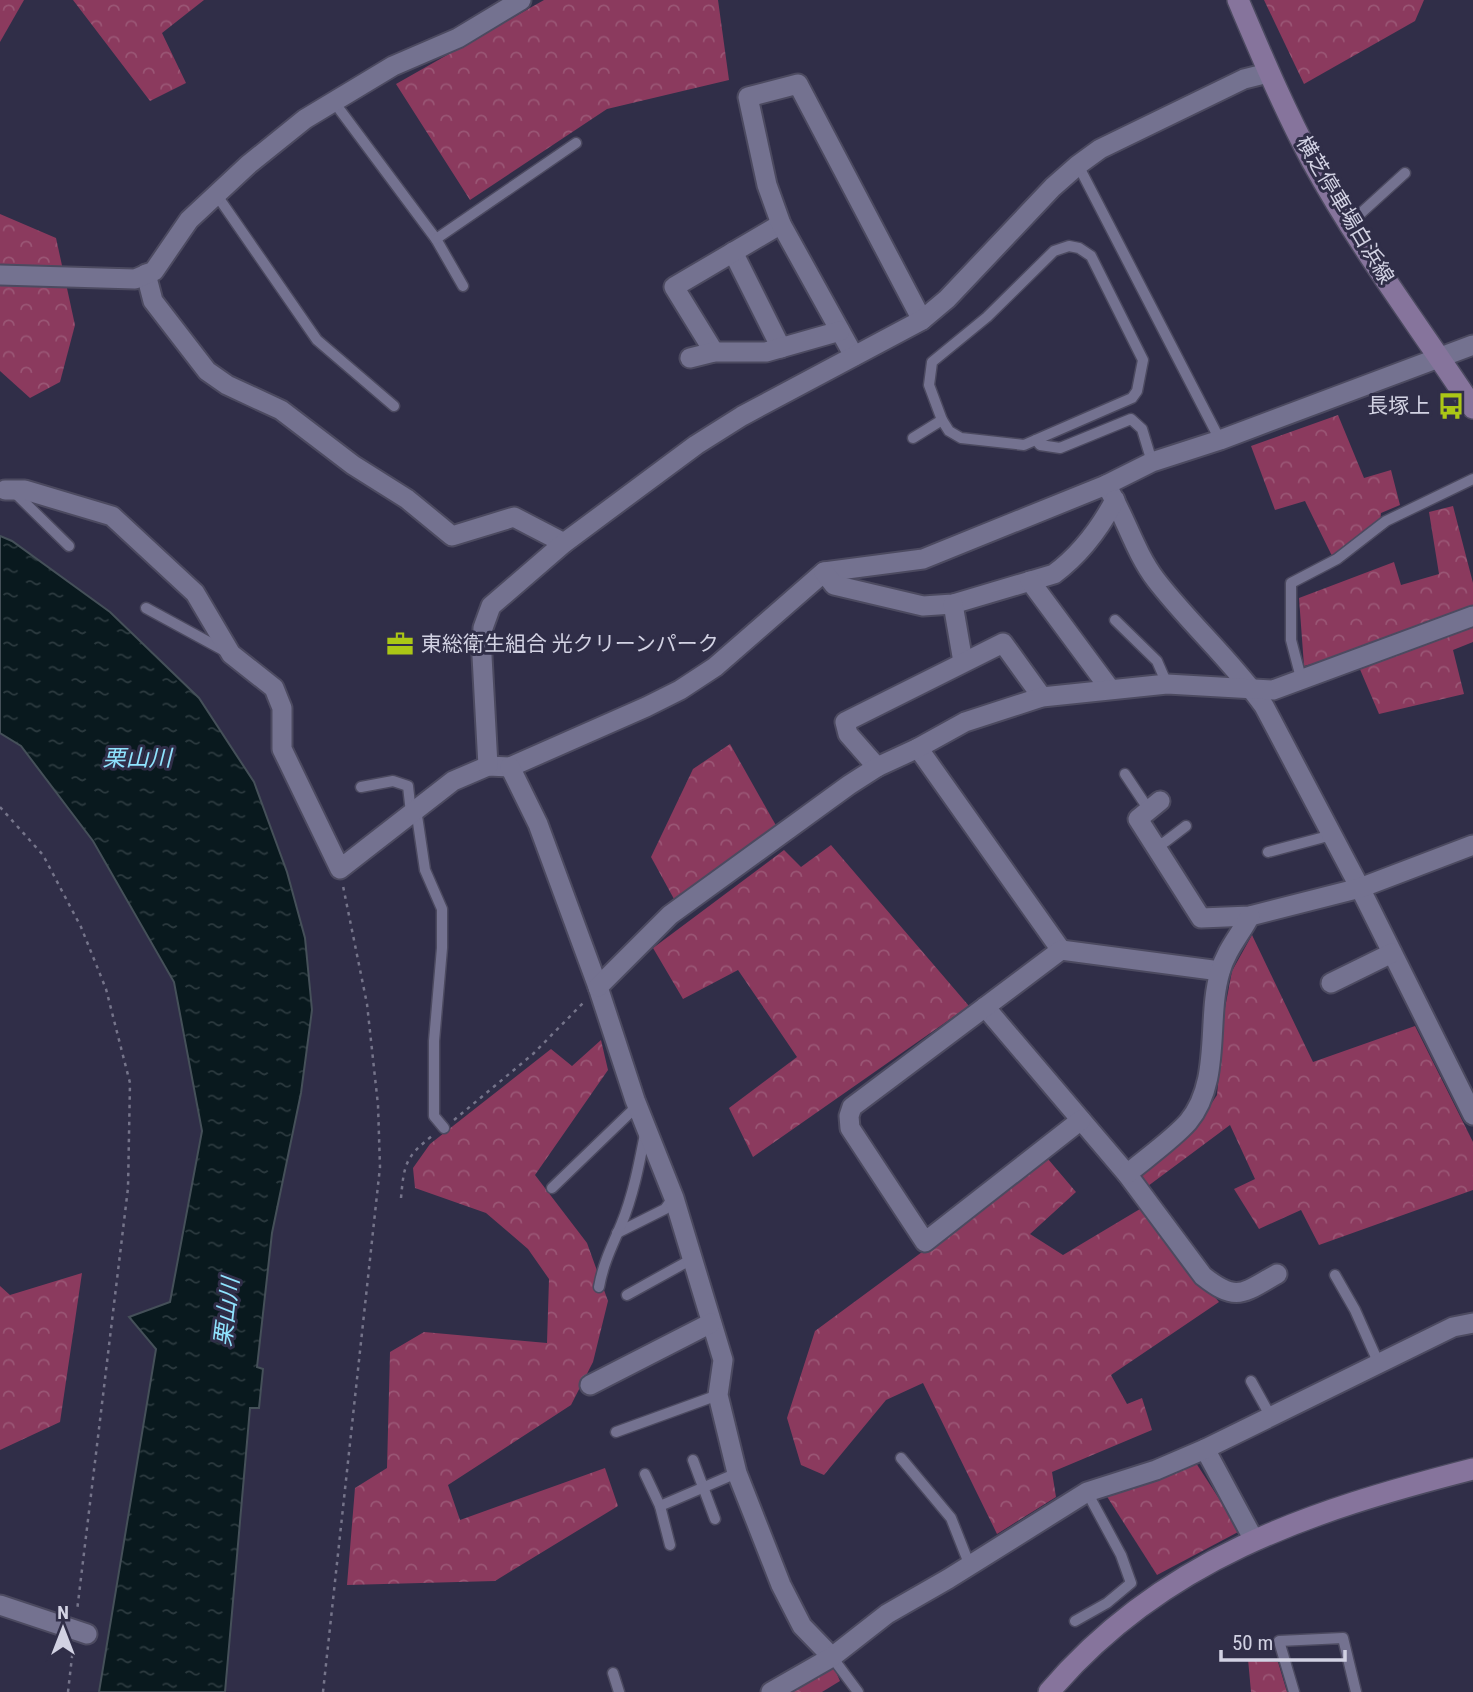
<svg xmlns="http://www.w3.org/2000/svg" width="1473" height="1692" viewBox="0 0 1473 1692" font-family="'Roboto Condensed','Noto Sans JP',sans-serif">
<defs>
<pattern id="forest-crowns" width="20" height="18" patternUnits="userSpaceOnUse" patternTransform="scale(1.75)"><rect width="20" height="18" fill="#8b3a5e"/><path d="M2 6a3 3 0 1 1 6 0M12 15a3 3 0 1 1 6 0" fill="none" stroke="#9a5675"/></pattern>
<pattern id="water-ripples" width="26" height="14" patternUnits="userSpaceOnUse" patternTransform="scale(1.75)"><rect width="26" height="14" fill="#09191e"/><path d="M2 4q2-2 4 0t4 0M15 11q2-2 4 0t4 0" fill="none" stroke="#2c3a3f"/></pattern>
</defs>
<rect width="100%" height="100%" fill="#302e48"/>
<g fill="url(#forest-crowns)">
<polygon points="0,0 24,0 0,42"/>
<polygon points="73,0 204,0 162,33 186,83 150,101"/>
<polygon points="544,0 718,0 729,80 607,109 470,200 396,84"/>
<polygon points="1264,0 1424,0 1415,21 1304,84"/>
<polygon points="0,214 56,238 75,325 60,382 30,398 0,371"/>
<polygon points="1338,415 1364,478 1391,470 1400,505 1381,513 1379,534 1332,556 1305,501 1275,510 1251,446"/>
<polygon points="1453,506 1473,583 1473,642 1453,650 1464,694 1379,714 1353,653 1304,666 1299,598 1394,562 1401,585 1439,574 1429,512"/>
<polygon points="730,744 778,829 674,899 651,857 693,769"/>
<polygon points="831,845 969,1006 753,1157 729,1108 797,1057 738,970 683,999 653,948 784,850 801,867"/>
<polygon points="1252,935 1313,1062 1415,1026 1473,1142 1473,1190 1319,1245 1301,1210 1259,1229 1234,1189 1255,1179 1230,1125 1148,1186 1138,1172 1196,1127 1217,1095 1225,1008 1232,971"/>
<polygon points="601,1040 608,1070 535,1175 587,1243 608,1301 593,1362 571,1405 448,1485 460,1520 605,1468 618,1506 495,1581 347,1585 355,1488 387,1468 390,1352 424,1332 547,1343 549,1279 528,1249 486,1213 415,1188 413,1168 430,1144 551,1049 572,1066"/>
<polygon points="1048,1159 1076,1192 1030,1234 1063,1255 1140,1209 1219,1302 1111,1375 1127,1404 1142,1398 1152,1430 1052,1472 1056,1497 997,1534 923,1383 886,1400 824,1475 801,1465 787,1418 815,1331"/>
<polygon points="82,1273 60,1422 0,1450 0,1286 10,1295"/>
<polygon points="1196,1463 1240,1531 1157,1575 1106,1495"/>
<polygon points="1248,1659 1278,1662 1287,1692 1251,1692"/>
<polygon points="833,1665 840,1681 822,1692 785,1692"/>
</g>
<polygon fill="url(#water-ripples)" stroke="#455059" stroke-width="2" points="0,536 12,541 110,612 199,698 254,782 287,872 305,938 312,1010 301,1093 272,1233 257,1367 263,1369 259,1408 250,1408 225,1692 99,1692 156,1349 129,1317 170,1302 202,1131 174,982 93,841 21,746 0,733"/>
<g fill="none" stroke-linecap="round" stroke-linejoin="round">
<defs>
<g id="lane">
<polyline points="334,102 436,239 463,286"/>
<polyline points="1078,165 1220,440"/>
<polyline points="216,194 317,340 394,406"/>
<polyline points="1350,223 1405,173"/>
<polyline points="436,239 576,143"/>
<polygon points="1069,246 1079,248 1091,256 1143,360 1137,391 1132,398 1024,445 961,438 949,431 942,420 929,385 932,362 987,317 1054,251"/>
<polyline points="913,438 942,420"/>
<polyline points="1036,440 1040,445 1060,448 1131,419 1142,429 1152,462"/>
<polyline points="15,493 69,546"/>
<polyline points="146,608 225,651"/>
<polyline points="1115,620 1157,661 1167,684"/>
<polyline points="1301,678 1291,640 1291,583 1337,559 1386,521 1473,479"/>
<polyline points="1125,774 1149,810"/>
<polyline points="361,787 393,781 408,786 411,813"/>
<polyline points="416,809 425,870 442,909 442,948 434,1041 434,1116 444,1128"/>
<polyline points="1155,846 1165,842 1186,826"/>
<polyline points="1268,852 1332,835"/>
<polyline points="552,1188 637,1106"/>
<polyline points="617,1233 665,1209 673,1198"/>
<polyline points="1335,1275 1355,1310 1379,1364"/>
<path d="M 599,1287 C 603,1264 612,1246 621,1225 C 633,1196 639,1165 645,1134"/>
<polyline points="627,1295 692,1259"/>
<polyline points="1251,1381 1271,1417"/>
<polyline points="616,1432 718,1395"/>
<polyline points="901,1458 951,1518 970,1566"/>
<polyline points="693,1460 715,1519"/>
<polyline points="645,1474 660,1506 670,1545"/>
<polyline points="660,1506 737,1473"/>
<polyline points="1075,1621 1107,1603 1131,1583 1121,1555 1087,1492"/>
<polyline points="832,1657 858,1692"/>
<polyline points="613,1673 619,1692"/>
<polyline points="1294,1692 1279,1641 1343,1638 1356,1692"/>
</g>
<g id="street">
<polyline points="733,252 781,348"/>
<polyline points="146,274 153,301 207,371 227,385 281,410 353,465 407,499 452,536 514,517 564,543"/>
<polyline points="0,275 135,279 154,271 189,220 248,165 305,119 393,66 458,38 521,0"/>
<polyline points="714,352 674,287 781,224"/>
<polyline points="854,356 781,224 767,185 748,97 798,84 922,320"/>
<polyline points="690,358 714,352 766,352 840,331"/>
<path d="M 1106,485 C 1125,515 1134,551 1156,580 C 1190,624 1232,661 1264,706 L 1360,888 L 1473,1115"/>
<polyline points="5,490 25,490 112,516 195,593 231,654 274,688 282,708 282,749 340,869 453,781 488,766 510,767 646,707 680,690 715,667 824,572 923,559 1106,485 1152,462 1220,440 1473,345"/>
<path d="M 824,572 L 834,585 L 923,606 L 953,604 L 1054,574 C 1081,554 1099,530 1115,500"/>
<polyline points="1030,581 1110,689"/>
<polyline points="953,604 963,662"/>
<polyline points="918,748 1061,950"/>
<polyline points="488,766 482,656 483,628 491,606 564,543 696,445 742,416 922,320 947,299 1053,187 1078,165 1100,149 1244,79 1268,73"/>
<polyline points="510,767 538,824 598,987 635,1100 674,1198 723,1360 718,1395 737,1473 781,1585 802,1626 832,1657"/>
<polyline points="877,767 848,734 845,722 1003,643 1042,697"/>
<polyline points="1160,801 1138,819 1201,918 1250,916 1360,888 1473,845"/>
<polyline points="1331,983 1392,953"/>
<polyline points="598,987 670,915 849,785 877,767 918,748 965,722 1042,697 1167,684 1273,690 1473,616"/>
<path d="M 985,1007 L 1127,1174 L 1203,1276 C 1237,1303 1243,1293 1277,1274"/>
<polyline points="1081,1120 925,1242 850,1128 849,1116 852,1107 1061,950 1220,971"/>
<path d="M 1127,1174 C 1145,1159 1173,1139 1188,1122 C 1222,1081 1206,1019 1220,972 C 1226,950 1240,935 1250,916"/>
<polyline points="590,1385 711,1323"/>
<polyline points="1205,1449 1254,1540"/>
<polyline points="0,1605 87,1634"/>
<polyline points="771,1692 832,1657 887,1614 948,1579 1087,1492 1156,1470 1205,1449 1453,1327 1473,1323"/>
</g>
<g id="secondary">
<path d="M 1238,0 C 1261,54 1284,109 1312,161 C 1359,247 1419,326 1473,408"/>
<path d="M 1049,1692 C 1162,1559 1309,1511 1473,1469"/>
</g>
</defs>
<use href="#lane" stroke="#4c4a60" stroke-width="13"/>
<use href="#street" stroke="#4c4a60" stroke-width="23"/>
<use href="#secondary" stroke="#4c4a60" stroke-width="24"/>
<g stroke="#75748a" stroke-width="2.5" stroke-dasharray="3.5 5" stroke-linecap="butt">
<polyline points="0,807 43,855 81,927 106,989 130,1083 128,1188 77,1611"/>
<polyline points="454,1120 533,1054 584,1002"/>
<path d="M 401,1198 C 404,1165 405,1157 432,1136"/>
<polyline points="68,1692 73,1648"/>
<polyline points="323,1692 380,1167 378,1105 367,1004 343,886"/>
</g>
<use href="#lane" stroke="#747290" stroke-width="10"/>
<use href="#street" stroke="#747290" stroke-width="19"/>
<use href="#secondary" stroke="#86749c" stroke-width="21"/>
</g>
<defs>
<symbol id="bus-bare" viewBox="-9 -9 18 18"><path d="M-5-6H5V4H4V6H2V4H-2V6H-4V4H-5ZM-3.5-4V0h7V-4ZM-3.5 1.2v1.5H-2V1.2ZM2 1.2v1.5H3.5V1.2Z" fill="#abc616" stroke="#302e48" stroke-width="2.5" paint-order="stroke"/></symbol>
<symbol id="office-bare" viewBox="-9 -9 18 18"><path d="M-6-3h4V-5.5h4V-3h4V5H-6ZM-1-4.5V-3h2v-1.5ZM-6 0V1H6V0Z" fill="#abc616" stroke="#302e48" stroke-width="2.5" paint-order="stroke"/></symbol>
</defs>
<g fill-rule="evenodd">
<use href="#bus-bare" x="1432" y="387" width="38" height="38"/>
<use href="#office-bare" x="381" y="625" width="38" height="38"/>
</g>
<g text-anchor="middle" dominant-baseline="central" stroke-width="6" stroke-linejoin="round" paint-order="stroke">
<g font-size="21" fill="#d2d2e3" stroke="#302e48">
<text transform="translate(1345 210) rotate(59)">横芝停車場白浜線</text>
</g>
<g font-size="21" fill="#d2d2e3" stroke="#302e48" text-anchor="end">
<text x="1430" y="406">長塚上</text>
<text x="421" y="644" text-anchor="start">東総衛生組合 光クリーンパーク</text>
</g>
<g font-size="23" font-style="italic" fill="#8fe3fe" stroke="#302e48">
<text x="137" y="758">栗山川</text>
<text transform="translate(227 1312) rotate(-83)">栗山川</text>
</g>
</g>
<g transform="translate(63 1629)" stroke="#302e48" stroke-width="5" paint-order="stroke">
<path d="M0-5L12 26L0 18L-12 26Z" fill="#d2d2e3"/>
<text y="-10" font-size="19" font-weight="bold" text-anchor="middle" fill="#d2d2e3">N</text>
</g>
<path d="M1221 1650v10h124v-10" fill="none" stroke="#d2d2e3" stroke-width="3.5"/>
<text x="1232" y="1650" font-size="21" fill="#d2d2e3" stroke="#302e48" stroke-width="5" paint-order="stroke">50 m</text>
</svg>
